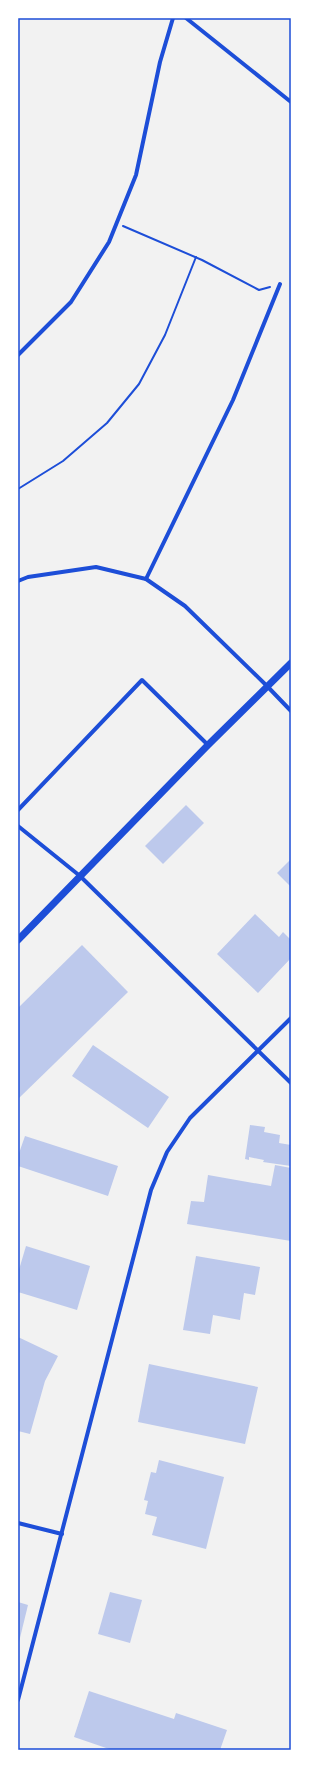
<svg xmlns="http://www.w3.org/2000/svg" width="309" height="1768" viewBox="0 0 309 1768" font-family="'Space Grotesk',sans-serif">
<rect width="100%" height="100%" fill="#f2f2f2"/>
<g fill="#bdc9ec">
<polygon points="186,805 204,823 163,864 145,846"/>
<polygon points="291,859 291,887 277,873"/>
<polygon points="255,914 279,937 283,932 291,940 291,958 258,993 217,954"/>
<polygon points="82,945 128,992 18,1099 18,1008"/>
<polygon points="93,1045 169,1097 148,1128 72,1076"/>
<polygon points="250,1125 265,1127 264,1132 280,1135 279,1143 291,1145 291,1166 263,1162 264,1160 249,1157 249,1160 245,1159"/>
<polygon points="25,1136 118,1166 108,1196 18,1166 18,1156"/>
<polygon points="275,1165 291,1168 291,1241 187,1224 191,1201 204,1202 208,1175 271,1186"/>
<polygon points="26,1246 90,1266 77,1310 18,1292 18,1273"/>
<polygon points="196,1256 260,1267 255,1295 244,1293 240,1320 213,1315 210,1334 183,1330"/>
<polygon points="18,1337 58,1356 45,1381 30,1434 18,1431"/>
<polygon points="149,1364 258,1387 245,1444 138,1422"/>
<polygon points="159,1460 224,1477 206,1549 152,1535 157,1517 145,1514 148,1501 144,1500 151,1472 156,1473"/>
<polygon points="110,1592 142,1600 130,1643 98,1634"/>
<polygon points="18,1602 28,1605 19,1642 18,1642"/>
<polygon points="89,1691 174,1719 176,1713 227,1730 220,1750 112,1750 74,1737"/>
</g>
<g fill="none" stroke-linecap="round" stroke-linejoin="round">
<g stroke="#1d4ed8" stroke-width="2">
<polyline points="123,226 202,260 259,290 270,287"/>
<polyline points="18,489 63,461 107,423 139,384 165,335 196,257"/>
</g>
<g stroke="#1d4ed8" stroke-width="4">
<polyline points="186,18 291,102"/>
<polyline points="18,355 71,302 109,242 136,175 160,62 173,18"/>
<polyline points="146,579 233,400 280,284"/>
<polyline points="18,581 28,577 96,567 146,579 185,606 267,686 291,711"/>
<polyline points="18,810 142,680 208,745"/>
<polyline points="18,826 80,876 291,1083"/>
<polyline points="18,1523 62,1534"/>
<polyline points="18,1700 151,1190 167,1152 190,1118 291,1018"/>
</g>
<polyline stroke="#1d4ed8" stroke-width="7" points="18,940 208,745 291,663"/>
</g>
<rect width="309" height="1768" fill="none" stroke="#ffffff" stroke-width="38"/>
<rect x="19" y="19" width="271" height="1730" fill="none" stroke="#1d4ed8" stroke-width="1.5"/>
</svg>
